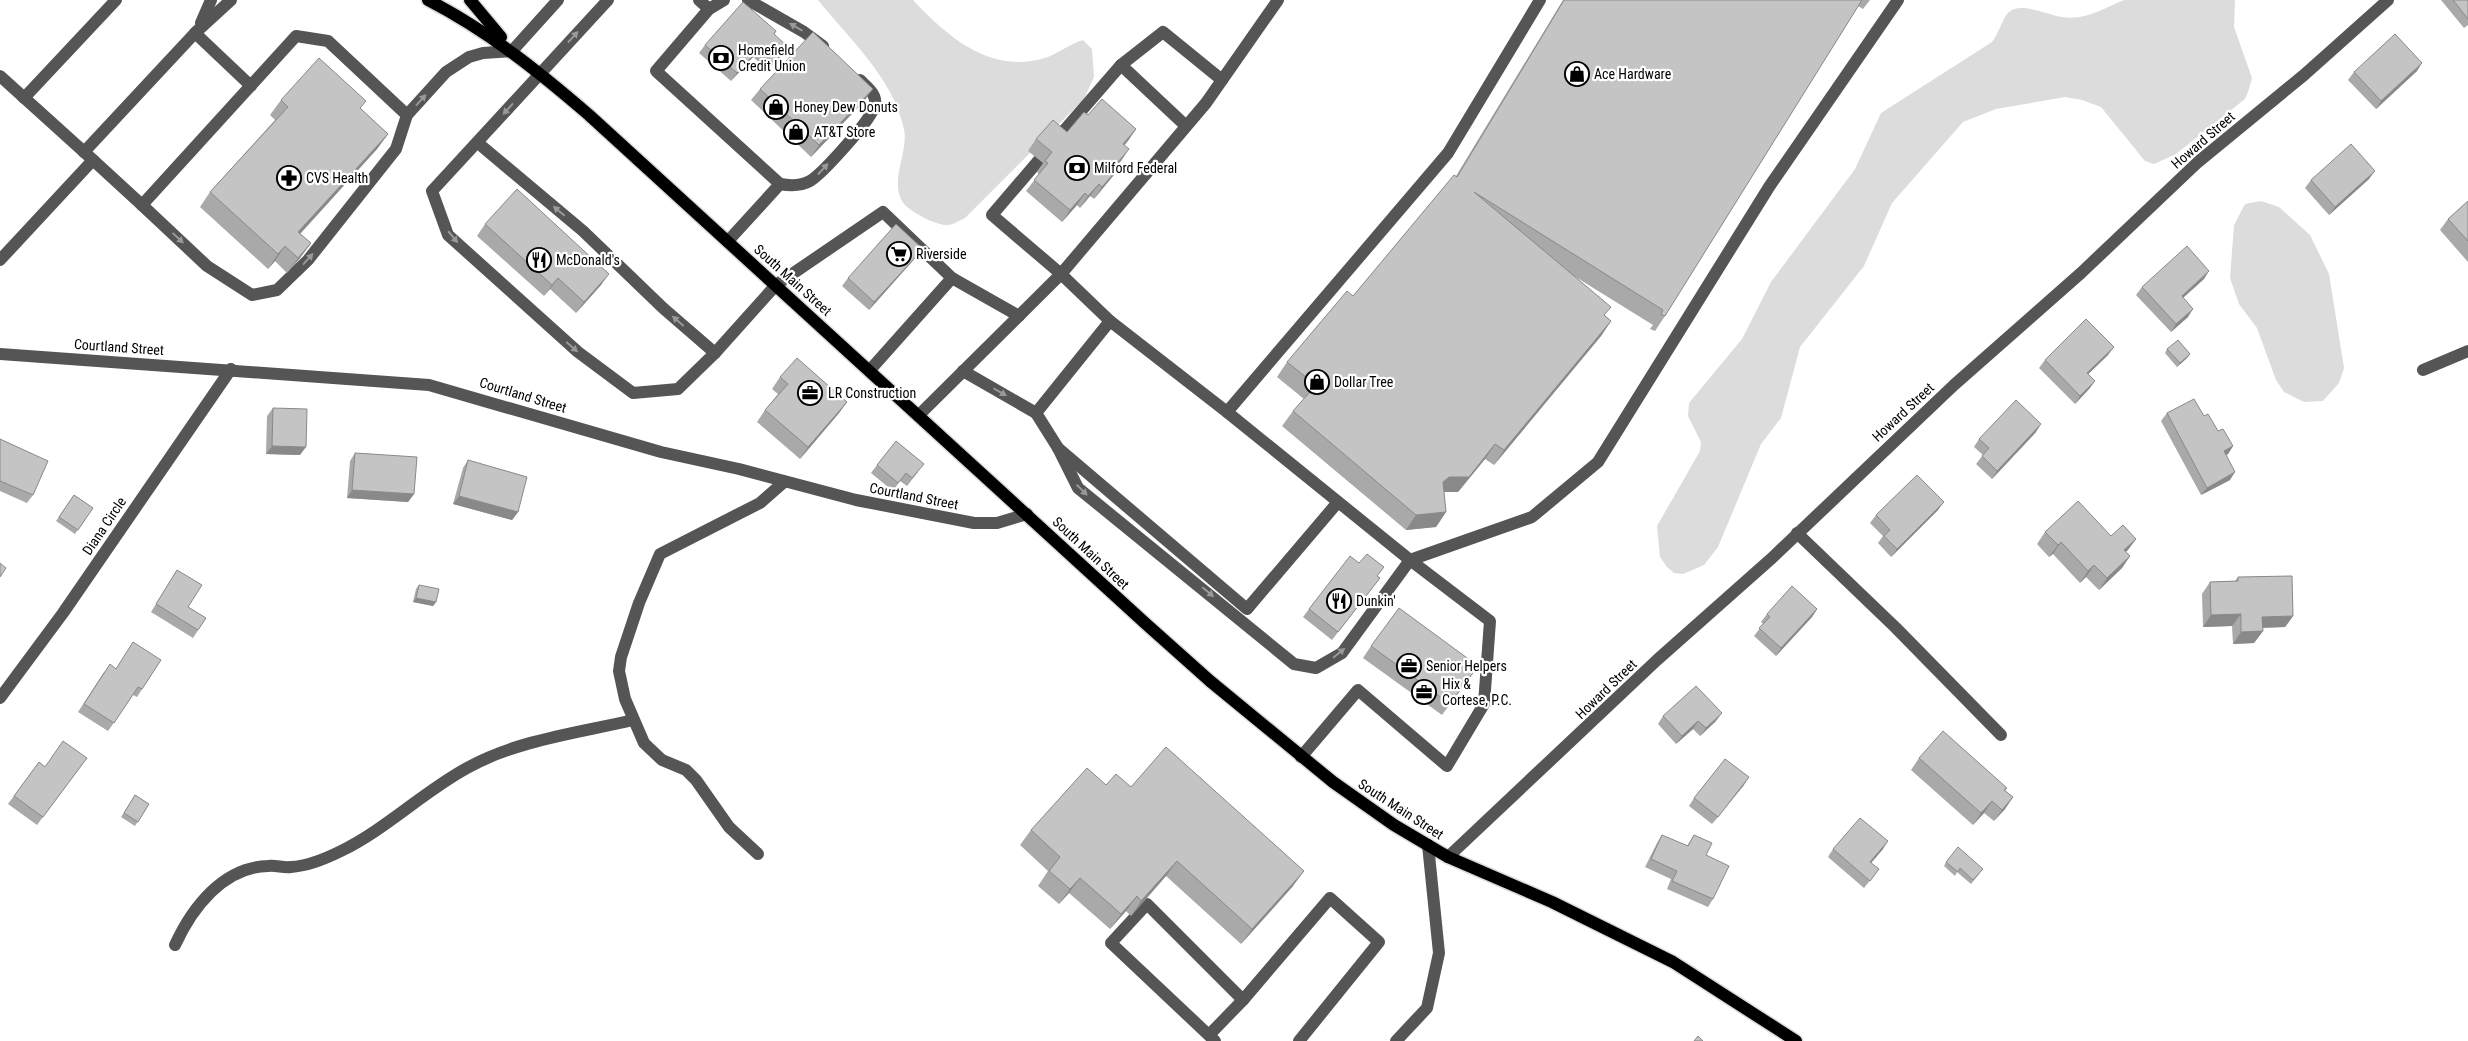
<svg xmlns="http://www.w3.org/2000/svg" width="2468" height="1041" viewBox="0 0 2468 1041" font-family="'Roboto Condensed',sans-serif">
<rect width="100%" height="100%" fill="#fff"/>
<g fill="#dcdcdc">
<path d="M 818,0 L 913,0 C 949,38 990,74 1045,58 C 1058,54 1069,44 1083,40 L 1092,49 L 1094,77 L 1084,99 L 965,218 C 960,220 953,225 948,225 C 937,226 911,212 904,204 C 888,183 909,152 904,129 C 892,76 850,40 818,0 Z"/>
<path d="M 2124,0 L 2235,0 L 2234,27 L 2252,78 L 2248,92 L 2245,99 L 2176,154 L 2154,164 L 2145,161 L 2101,107 L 2082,100 L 2065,97 L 1996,109 L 1963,122 L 1892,203 L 1864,266 L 1800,347 L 1781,418 L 1761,444 L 1718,547 L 1704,565 L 1683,574 L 1674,573 L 1667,567 L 1660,557 L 1657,526 L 1700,451 L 1701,442 L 1688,416 L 1689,403 L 1742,339 L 1771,282 L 1855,169 L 1881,113 L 1992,42 C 1999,33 2001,22 2007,14 C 2019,0 2047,15 2062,17 C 2085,21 2104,8 2124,0 Z"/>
<polygon points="2261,201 2279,207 2310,235 2329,274 2344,368 2339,383 2323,401 2304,402 2284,392 2276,380 2257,328 2239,304 2230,278 2234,225 2245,204"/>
</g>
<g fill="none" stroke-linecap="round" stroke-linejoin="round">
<defs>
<g id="major">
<path d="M 428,0 C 488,31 538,71 589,115 L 1145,623 L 1210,681 L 1333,782 L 1394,825 L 1448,857 L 1552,902 L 1673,962 L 1796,1041"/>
<polyline points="470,0 501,37"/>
</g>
</defs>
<use href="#major" stroke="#dbdbdb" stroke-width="15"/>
<g stroke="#555" stroke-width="12">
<polyline points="608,0 432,191 448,235 578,352 633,393 678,389 715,353 776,285 883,212 952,278 1019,316"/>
<polyline points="699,0 709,9"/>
<polyline points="724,0 709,9 656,71 780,184 728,241"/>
<polyline points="748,0 804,32 823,46"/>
<polyline points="201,23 211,0"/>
<polyline points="195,33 251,86"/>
<polyline points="1121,65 1163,32 1222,80"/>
<polyline points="0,76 93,160 0,260"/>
<polyline points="24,98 116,0"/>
<polyline points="1055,141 1121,65 1186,126"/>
<polyline points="478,143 583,231 663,308 715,353"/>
<polyline points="84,152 195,33 231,0"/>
<polyline points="93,160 142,205 296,36 328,41 407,115"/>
<polyline points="1039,160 992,215 1061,274 1110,321 1227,412"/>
<path d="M 780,184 C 791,186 801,186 810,181 C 822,174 874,117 875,105 C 877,94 867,87 860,80"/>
<polyline points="142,205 207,266 252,295 277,290 308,260 396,149 407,115 446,72 469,57 483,53 512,51 558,0"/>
<polyline points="1110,321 1036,413 1058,448 1247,609 1338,502"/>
<polyline points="0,354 429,385 661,452 739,469 856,500 974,523 997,523 1027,514"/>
<polyline points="870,370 952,278"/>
<polyline points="2423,370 2468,351"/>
<polyline points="963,371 1036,413"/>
<polyline points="919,415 1061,274 1206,103 1278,0"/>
<polyline points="1058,448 1078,488 1294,664 1316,668 1342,653 1410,560 1532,517 1598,462 1769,187 1898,0"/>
<polyline points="1797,533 1896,628 2001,735"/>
<polyline points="0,698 63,613 231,369"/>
<polyline points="1301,757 1358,690 1447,766 1484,704 1490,621 1410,560 1227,412 1448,153 1540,0"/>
<polyline points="758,854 729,827 696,780 686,770 662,760 644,743 625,699 619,671 621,657 639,603 660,554 760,503 784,482"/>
<polyline points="1448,857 1657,660 1772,558 1954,385 2081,273 2198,162 2304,75 2388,0"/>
<path d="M 175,945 C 192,908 223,867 268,866 C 276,865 283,868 291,867 C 308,866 325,859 341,851 C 386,829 423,792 467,768 C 517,740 578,733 633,720"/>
<polyline points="1209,1035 1243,1000"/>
<polyline points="1215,1041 1111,943 1147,904 1243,1000 1330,898 1379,942 1299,1041"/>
<polyline points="1396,1041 1427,1008 1439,953 1428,845"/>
</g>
<use href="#major" stroke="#000" stroke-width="12"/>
</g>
<g fill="#a9a9a9">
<polygon points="1563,0 1870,0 1863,9 1858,6 1665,316 1655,331 1650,329 1653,325 1574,276 1605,316 1611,321 1601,336 1494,465 1485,459 1458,492 1444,492 1446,512 1436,527 1406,530 1282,426 1293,411 1304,399 1277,377 1287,362 1353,296 1456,176"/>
<polygon points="2441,0 2468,0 2468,25 2464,28"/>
<polygon points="774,35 782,55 768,70 753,57 731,81 699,53 705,45"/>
<polygon points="2417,71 2376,109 2348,80 2354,72"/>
<polygon points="760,89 865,100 811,157 751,100"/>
<polygon points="281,100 361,109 388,134 377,149 300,234 311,243 300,258 287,273 275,261 268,269 200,207 210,192 275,120 270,115"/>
<polygon points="1088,115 1136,129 1124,145 1119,163 1113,176 1094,199 1090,196 1080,208 1077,205 1062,222 1026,191 1039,174 1037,172 1043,163 1028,151 1036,139 1067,132"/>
<polygon points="2369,179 2329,215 2305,188 2311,180"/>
<polygon points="2468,201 2468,262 2440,230 2448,219"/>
<polygon points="485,224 601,285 576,313 550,289 544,296 477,236"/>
<polygon points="923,249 917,256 869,310 842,286 848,278"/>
<polygon points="2204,279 2183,298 2188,317 2171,332 2136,295 2142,287"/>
<polygon points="2167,349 2190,354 2187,358 2177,367 2165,353"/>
<polygon points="2108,355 2088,374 2095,381 2089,389 2075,404 2039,368 2045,360"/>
<polygon points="780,377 847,402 839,413 800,459 757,422 765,410 778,394 772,389"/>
<polygon points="273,408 300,455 266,454 267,416"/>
<polygon points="2167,413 2204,416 2233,446 2228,454 2226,455 2230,480 2201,495 2161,421"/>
<polygon points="2036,432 1992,479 1976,464 1983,455 1974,447 1979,439"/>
<polygon points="0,439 33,495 27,503 0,491"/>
<polygon points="355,453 414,494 408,502 347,498 350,461"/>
<polygon points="468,460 518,512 512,520 453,504 463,468"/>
<polygon points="877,465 918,472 907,486 900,481 893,491 871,473"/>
<polygon points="74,495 93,508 75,534 56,521"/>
<polygon points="1938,510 1891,557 1878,543 1883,536 1870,523 1876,515"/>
<polygon points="2045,532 2111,536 2136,539 2126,552 2130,556 2122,568 2099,590 2086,577 2080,583 2053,554 2049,557 2037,544"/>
<polygon points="1359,563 1380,578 1332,640 1303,617 1309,609"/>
<polygon points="177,570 188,607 206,618 193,638 151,612"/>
<polygon points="2238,577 2293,616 2285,627 2262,628 2263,631 2254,643 2233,644 2232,626 2203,627 2202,594 2210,582 2235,581"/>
<polygon points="419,585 436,602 433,606 413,602 416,589"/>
<polygon points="1817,609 1812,617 1776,656 1754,636 1763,624 1761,622 1767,614"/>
<polygon points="1371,646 1478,666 1442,715 1363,658"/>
<polygon points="161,660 137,697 133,695 108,731 78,712 104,672 116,668"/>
<polygon points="1663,716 1716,721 1700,736 1693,729 1676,744 1658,724"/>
<polygon points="87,758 37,825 8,804 39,762 45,767"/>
<polygon points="1919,758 2007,788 2005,791 2013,797 2005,809 1994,821 1984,813 1973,825 1911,770"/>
<polygon points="1106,785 1131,787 1293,886 1241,944 1166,876 1131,916 1126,911 1110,929 1069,893 1059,904 1038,886 1048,871 1020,845 1031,830"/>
<polygon points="1744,785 1712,824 1689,806 1694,798"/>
<polygon points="135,795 149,804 135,826 121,817"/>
<polygon points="1662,835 1687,846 1694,835 1706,855 1713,899 1708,907 1667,889 1671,879 1645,867 1657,843"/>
<polygon points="1833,849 1883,849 1871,863 1879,869 1864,888 1828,857"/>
<polygon points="1946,862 1980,873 1971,884 1957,872 1955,876 1944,866"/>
</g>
<g fill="#898989">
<polygon points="759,49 753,57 731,81 737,73"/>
<polygon points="2422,63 2417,71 2376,109 2381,101"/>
<polygon points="873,89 865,100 811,157 819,145"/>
<polygon points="1136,129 1128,141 1115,156 1123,144"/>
<polygon points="388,134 377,149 288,247 298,232"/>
<polygon points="1129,149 1121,161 1110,173 1118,162"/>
<polygon points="1121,165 1113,176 1094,199 1102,187"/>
<polygon points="2375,171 2369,179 2329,215 2335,207"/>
<polygon points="1099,184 1090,196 1080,208 1088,196"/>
<polygon points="1085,193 1077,205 1062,222 1070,210"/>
<polygon points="311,243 300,258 287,273 298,258"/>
<polygon points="285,246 275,261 268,269 278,254"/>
<polygon points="923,249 917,256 869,310 874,302"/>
<polygon points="2209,271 2204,279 2176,304 2182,296"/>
<polygon points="609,274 601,285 576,313 584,302"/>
<polygon points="558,278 550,289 544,296 552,285"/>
<polygon points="2193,309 2188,317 2171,332 2176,324"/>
<polygon points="1611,321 1601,336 1494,465 1504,450"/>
<polygon points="2114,347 2108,355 2081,381 2087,373"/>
<polygon points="2190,354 2187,358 2177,367 2180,363"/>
<polygon points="2095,381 2089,389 2075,404 2080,396"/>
<polygon points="847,402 839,413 800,459 808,447"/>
<polygon points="2041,424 2036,432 1992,479 1997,471"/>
<polygon points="1495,444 1485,459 1458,492 1439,492 1443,482"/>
<polygon points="272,446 306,447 300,455 266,454"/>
<polygon points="2233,446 2228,454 2218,459 2224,451"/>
<polygon points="2235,472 2230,480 2201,495 2207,488"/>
<polygon points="352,490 414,494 408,502 347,498"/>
<polygon points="459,496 518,512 512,520 453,504"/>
<polygon points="1944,502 1938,510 1891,557 1897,549"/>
<polygon points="1446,512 1436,527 1406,530 1416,515"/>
<polygon points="2136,539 2128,550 2116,562 2124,550"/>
<polygon points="2061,542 2053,554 2049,557 2058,545"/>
<polygon points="2130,556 2122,568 2099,590 2107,578"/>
<polygon points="2094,565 2086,577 2080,583 2088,571"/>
<polygon points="416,598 436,602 433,606 413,602"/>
<polygon points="1817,609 1812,617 1776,656 1781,648"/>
<polygon points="2241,614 2232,626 2203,627 2211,615"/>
<polygon points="2293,616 2285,627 2254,628 2262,617"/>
<polygon points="2263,631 2254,643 2233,644 2241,632"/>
<polygon points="1722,713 1716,721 1700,736 1706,728"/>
<polygon points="1698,721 1693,729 1676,744 1682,736"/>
<polygon points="1749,777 1744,785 1712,824 1718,817"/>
<polygon points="2013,797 2005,809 1994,821 2002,810"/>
<polygon points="1992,801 1984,813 1973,825 1981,813"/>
<polygon points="1888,841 1883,849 1865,870 1870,862"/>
<polygon points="1177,861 1166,876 1131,916 1141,901"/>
<polygon points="1304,871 1293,886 1241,944 1252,929"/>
<polygon points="1080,878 1069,893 1059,904 1070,889"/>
<polygon points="1137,896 1126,911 1110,929 1121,914"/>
</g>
<g fill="#c4c4c4" stroke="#898989">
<polygon points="1564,0 1862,0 1665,316 1661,314 1663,310 1474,192 1611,307 1604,315 1611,321 1504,450 1495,444 1469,477 1449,477 1443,482 1446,512 1416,515 1293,411 1316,385 1287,362 1347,291 1353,296 1454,175 1457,177"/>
<polygon points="2453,0 2468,0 2468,19"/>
<polygon points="743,2 776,31 774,34 788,47 774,63 759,49 737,73 705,45"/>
<polygon points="813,32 873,89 819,145 760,89"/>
<polygon points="2395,34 2422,63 2381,101 2354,72"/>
<polygon points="319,58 366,101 360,108 388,134 298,232 311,243 298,258 285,246 278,254 210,192 288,107 281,100"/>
<polygon points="1102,99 1136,129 1123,144 1129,149 1118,162 1121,165 1102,187 1099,184 1088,196 1085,193 1070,210 1034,180 1048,163 1045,161 1052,152 1036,139 1053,120 1067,132 1084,112 1088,115"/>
<polygon points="2351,144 2375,171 2335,207 2311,180"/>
<polygon points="517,189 609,274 584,302 558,278 552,285 485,224"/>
<polygon points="2468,201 2468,241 2448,219"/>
<polygon points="896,224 923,249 874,302 848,278"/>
<polygon points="2187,246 2209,271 2182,296 2193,309 2176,324 2142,287"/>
<polygon points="2086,319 2114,347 2087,373 2095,381 2080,396 2045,360"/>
<polygon points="2178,340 2190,354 2180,363 2167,349"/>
<polygon points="797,358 847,402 808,447 765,410 788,384 780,377"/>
<polygon points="2194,399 2204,416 2208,414 2218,431 2223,429 2233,446 2224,451 2235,472 2207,488 2167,413"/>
<polygon points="2016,400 2041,424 1997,471 1982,456 1989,448 1979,439"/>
<polygon points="273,408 307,409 306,447 272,446"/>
<polygon points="0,439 48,461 33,495 0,481"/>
<polygon points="896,441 924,464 912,478 906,473 898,483 877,465"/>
<polygon points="355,453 417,457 414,494 352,490"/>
<polygon points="468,460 527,477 518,512 459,496"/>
<polygon points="1917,475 1944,502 1897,549 1884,536 1890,530 1876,515"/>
<polygon points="74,495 93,508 78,530 59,517"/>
<polygon points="2078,501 2111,536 2123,525 2136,539 2124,550 2130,556 2107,578 2094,565 2088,571 2061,542 2058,545 2045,532"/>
<polygon points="1367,554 1384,567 1377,576 1380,578 1338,632 1309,609 1350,556 1359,563"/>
<polygon points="0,563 6,568 0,577"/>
<polygon points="177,570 202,585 188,607 206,618 198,630 156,604"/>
<polygon points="2292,576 2293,616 2262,617 2263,631 2241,632 2241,614 2211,615 2210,582 2238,581 2238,577"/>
<polygon points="419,585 439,589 436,602 416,598"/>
<polygon points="1792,586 1817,609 1781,648 1759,628 1770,617 1767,614"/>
<polygon points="1399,608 1478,666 1450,704 1371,646"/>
<polygon points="133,642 161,660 142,689 138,687 114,723 84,704 110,664 116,669"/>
<polygon points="1696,686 1722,713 1706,728 1698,721 1682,736 1663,716"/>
<polygon points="1943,731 2007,788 2004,790 2013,797 2002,810 1992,801 1981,813 1919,758"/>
<polygon points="63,741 87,758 43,817 14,796 39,762 45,767"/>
<polygon points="1166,747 1304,871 1252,929 1177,861 1141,901 1137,896 1121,914 1080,878 1070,889 1049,871 1060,857 1031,830 1087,768 1106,785 1116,774 1131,787"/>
<polygon points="1725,759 1749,777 1718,817 1694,798"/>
<polygon points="135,795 149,804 138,822 124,813"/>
<polygon points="1860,818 1888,841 1870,862 1879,869 1870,881 1833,849"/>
<polygon points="1662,835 1688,846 1694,835 1712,843 1706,855 1729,866 1713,899 1672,881 1677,871 1651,859"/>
<polygon points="1958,847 1983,869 1973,880 1960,868 1958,872 1946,862"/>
<polygon points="1698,1036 1703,1041 1694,1041"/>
</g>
<defs><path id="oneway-solid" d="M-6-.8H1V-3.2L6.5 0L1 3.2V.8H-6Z" transform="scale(1.25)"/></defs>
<g fill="#999">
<use href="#oneway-solid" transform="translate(796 27) rotate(-150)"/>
<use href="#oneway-solid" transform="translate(573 37) rotate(-47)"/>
<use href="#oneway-solid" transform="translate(421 100) rotate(-48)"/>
<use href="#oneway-solid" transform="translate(508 109) rotate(132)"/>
<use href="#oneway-solid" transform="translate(823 169) rotate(-47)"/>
<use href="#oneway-solid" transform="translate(559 211) rotate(-140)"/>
<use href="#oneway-solid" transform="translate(453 237) rotate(50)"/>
<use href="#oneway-solid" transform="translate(178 238) rotate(43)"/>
<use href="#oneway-solid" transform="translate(308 259) rotate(-48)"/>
<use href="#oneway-solid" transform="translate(678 321) rotate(-139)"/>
<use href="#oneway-solid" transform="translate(572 347) rotate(41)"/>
<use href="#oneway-solid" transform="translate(1000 392) rotate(30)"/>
<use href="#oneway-solid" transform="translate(1082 490) rotate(45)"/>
<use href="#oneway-solid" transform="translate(1208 592) rotate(40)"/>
<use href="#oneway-solid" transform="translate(1339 653) rotate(-39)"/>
</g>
<defs>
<symbol id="bank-ring" viewBox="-11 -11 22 22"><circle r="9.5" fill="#fff" stroke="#000" stroke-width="1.5"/><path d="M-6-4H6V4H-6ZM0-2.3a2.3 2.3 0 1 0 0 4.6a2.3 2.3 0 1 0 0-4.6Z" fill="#000"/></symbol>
<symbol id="shop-ring" viewBox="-11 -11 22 22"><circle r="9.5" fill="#fff" stroke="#000" stroke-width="1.5"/><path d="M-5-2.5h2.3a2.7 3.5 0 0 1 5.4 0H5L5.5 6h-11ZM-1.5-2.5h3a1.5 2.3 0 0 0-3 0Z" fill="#000"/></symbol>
<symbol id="pharmacy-ring" viewBox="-11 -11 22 22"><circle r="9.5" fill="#fff" stroke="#000" stroke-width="1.5"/><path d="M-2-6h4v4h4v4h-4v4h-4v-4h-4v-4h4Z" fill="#000"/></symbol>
<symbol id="supermarket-ring" viewBox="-11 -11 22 22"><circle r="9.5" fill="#fff" stroke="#000" stroke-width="1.5"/><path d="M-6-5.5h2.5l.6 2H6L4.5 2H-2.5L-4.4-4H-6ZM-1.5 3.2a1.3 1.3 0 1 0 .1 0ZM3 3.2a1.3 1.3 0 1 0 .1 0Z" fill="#000"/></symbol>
<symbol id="restaurant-ring" viewBox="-11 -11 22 22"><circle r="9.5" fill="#fff" stroke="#000" stroke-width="1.5"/><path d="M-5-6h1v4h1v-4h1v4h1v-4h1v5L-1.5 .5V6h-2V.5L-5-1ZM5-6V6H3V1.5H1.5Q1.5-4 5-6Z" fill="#000"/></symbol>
<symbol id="office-ring" viewBox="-11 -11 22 22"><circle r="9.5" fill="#fff" stroke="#000" stroke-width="1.5"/><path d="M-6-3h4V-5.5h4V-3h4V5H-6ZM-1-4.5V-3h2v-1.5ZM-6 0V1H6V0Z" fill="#000"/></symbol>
</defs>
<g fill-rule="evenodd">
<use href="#bank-ring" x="707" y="44" width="28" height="28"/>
<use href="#shop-ring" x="1563" y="60" width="28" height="28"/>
<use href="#shop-ring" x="762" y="93" width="28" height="28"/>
<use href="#shop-ring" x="782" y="118" width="28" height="28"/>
<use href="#bank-ring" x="1063" y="154" width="28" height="28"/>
<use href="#pharmacy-ring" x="275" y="164" width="28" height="28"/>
<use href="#supermarket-ring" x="885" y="240" width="28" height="28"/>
<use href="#restaurant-ring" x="525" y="246" width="28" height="28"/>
<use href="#shop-ring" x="1303" y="368" width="28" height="28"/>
<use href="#office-ring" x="796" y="379" width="28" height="28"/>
<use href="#restaurant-ring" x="1325" y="587" width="28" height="28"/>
<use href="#office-ring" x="1395" y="652" width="28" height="28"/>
<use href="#office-ring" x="1410" y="678" width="28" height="28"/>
</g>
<g text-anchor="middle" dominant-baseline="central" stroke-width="4.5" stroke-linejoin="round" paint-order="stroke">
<g font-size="14" fill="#000" stroke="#fff" text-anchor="start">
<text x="738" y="50">Homefield<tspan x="738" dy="16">Credit Union</tspan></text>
<text x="1594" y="74">Ace Hardware</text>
<text x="794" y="107">Honey Dew Donuts</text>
<text x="814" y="132">AT&amp;T Store</text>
<text x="1094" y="168">Milford Federal</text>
<text x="306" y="178">CVS Health</text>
<text x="916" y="254">Riverside</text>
<text x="556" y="260">McDonald's</text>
<text x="1334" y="382">Dollar Tree</text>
<text x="828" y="393">LR Construction</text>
<text x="1356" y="601">Dunkin'</text>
<text x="1426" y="666">Senior Helpers</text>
<text x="1442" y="684">Hix &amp;<tspan x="1442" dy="16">Cortese, P.C.</tspan></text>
</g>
<g font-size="14" fill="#000" stroke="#fff">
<text transform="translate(2203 140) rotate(-41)">Howard Street</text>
<text transform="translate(793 280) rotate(42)">South Main Street</text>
<text transform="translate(119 347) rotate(4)">Courtland Street</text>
<text transform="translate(523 395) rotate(17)">Courtland Street</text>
<text transform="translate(1903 412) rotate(-43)">Howard Street</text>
<text transform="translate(914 496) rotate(11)">Courtland Street</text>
<text transform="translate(104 526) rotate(-56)">Diana Circle</text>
<text transform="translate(1091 553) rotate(43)">South Main Street</text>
<text transform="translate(1606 689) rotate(-44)">Howard Street</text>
<text transform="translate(1401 809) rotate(33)">South Main Street</text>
</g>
</g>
</svg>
